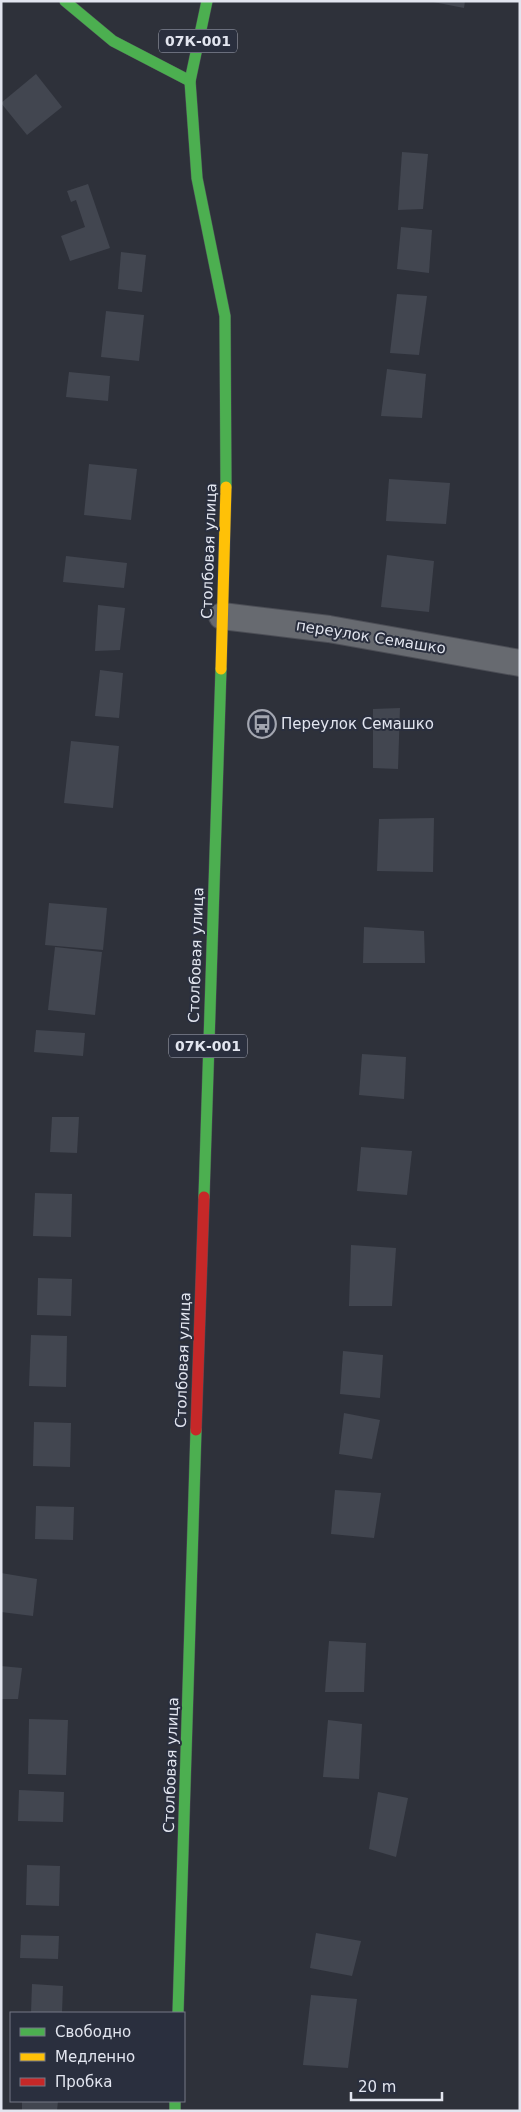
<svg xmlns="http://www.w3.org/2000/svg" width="521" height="2112" viewBox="0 0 521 2112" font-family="'DejaVu Sans',sans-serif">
<rect width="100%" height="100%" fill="#2e313a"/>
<g fill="#424650">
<polygon points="428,1 465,1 464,8"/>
<polygon points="36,74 62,107 27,135 1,103"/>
<polygon points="402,152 428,154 423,209 398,210"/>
<polygon points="88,184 110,248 70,261 61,236 85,227 76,200 71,202 67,191"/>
<polygon points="401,227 432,230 429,273 397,269"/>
<polygon points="121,252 146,255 142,292 118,289"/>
<polygon points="397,294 427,296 419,355 390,353"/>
<polygon points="106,311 144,315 139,361 101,357"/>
<polygon points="387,369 426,374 422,418 381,416"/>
<polygon points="69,372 110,376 108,401 66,397"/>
<polygon points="89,464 137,469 131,520 84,515"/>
<polygon points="389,479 450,483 446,524 386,521"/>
<polygon points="387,555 434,561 429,612 381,607"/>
<polygon points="66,556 127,563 124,588 63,582"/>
<polygon points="98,605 125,608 120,650 95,651"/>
<polygon points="100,670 123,673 119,718 95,716"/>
<polygon points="400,708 398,769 373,768 373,709"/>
<polygon points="71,741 119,746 113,808 64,803"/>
<polygon points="434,818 433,872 377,871 379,819"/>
<polygon points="49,903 107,908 103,950 45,945"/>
<polygon points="364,927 424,931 425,963 363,963"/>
<polygon points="55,947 102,952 95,1015 48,1010"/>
<polygon points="36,1030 85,1033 83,1056 34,1052"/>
<polygon points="362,1054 406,1057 404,1099 359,1095"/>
<polygon points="52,1117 79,1117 77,1153 50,1152"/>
<polygon points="361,1147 412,1151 407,1195 357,1191"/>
<polygon points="35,1193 72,1194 71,1237 33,1236"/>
<polygon points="351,1245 396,1248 392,1306 349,1306"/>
<polygon points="38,1278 72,1279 71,1316 37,1315"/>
<polygon points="31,1335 67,1336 66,1387 29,1386"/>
<polygon points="343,1351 383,1355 380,1398 340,1394"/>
<polygon points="344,1413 380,1420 372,1459 339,1454"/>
<polygon points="34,1422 71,1423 70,1467 33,1466"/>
<polygon points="335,1490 381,1493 374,1538 331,1534"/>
<polygon points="36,1506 74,1507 73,1540 35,1539"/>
<polygon points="1,1573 37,1579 33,1616 1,1612"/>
<polygon points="329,1641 366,1643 364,1692 325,1692"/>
<polygon points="1,1666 22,1668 18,1699 1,1699"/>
<polygon points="29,1719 68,1720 66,1775 28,1774"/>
<polygon points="328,1720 362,1724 359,1779 323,1777"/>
<polygon points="19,1790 64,1792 63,1822 18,1821"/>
<polygon points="378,1792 408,1798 396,1857 369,1849"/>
<polygon points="27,1865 60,1866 59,1906 26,1905"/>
<polygon points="316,1933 361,1941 352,1976 310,1968"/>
<polygon points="21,1935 59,1936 58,1959 20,1958"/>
<polygon points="32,1984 63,1986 62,2013 31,2013"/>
<polygon points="311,1995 357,1999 348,2068 303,2065"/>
<polygon points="22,2101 58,2101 57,2111 22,2111"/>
</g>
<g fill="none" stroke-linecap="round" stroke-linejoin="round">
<defs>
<polyline id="street" points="222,616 329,629 520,663"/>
<g id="fast">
<polyline points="65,1 113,41 190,81"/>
<polyline points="207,1 190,81 197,178 225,316 226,487"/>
<polyline points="204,1197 221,669"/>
<polyline points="178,2013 196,1430"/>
<polyline points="175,2101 175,2111"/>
</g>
<polyline id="slow" points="221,669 226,487"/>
<polyline id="jam" points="196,1430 204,1197"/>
</defs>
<use href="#street" stroke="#4c4e56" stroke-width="28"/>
<use href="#fast" stroke="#4c4e56" stroke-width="12"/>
<use href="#slow" stroke="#4c4e56" stroke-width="12"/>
<use href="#jam" stroke="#4c4e56" stroke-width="12"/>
<use href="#street" stroke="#676a70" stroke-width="26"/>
<use href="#fast" stroke="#4caf50" stroke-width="11"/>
<use href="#slow" stroke="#ffc107" stroke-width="11"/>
<use href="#jam" stroke="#c62828" stroke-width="11"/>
</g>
<defs>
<symbol id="bus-ring" viewBox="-11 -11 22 22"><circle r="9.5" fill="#2a2f3e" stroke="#a3a6b0" stroke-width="1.5"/><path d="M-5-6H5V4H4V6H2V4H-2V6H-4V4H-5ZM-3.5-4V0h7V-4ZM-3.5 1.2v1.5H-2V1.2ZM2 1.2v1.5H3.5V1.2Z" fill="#a3a6b0"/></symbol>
</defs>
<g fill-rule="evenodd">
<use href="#bus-ring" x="246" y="708" width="32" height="32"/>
</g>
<g text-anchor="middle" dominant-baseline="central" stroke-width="4" stroke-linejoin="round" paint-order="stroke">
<g fill="#2a2f3e" stroke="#abaeba" stroke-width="1">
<rect x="159" y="29.5" width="78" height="23" rx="4"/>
<rect x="169" y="1034.5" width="78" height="23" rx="4"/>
</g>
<g font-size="14" font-weight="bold" fill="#e2e5ef">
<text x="198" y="41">07К-001</text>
<text x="208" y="1046">07К-001</text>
</g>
<g font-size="15" fill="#e2e5ef" stroke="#2a2f3e">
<text transform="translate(209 551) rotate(-88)">Столбовая улица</text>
<text transform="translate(371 637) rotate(9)">переулок Семашко</text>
<text transform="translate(196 955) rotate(-88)">Столбовая улица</text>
<text transform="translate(183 1360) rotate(-88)">Столбовая улица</text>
<text transform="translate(171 1765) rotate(-88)">Столбовая улица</text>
</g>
<g font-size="15" fill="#e2e5ef" stroke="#2a2f3e" text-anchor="start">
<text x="281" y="724">Переулок Семашко</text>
</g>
</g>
<rect width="521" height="2112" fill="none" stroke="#e2e5ef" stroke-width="5"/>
<rect x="10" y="2012" width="175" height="90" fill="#2a2f3e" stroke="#747885"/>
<rect x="20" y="2028" width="25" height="8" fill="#4caf50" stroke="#747885"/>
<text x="55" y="2037" font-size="15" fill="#e2e5ef">Свободно</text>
<rect x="20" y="2053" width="25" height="8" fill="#ffc107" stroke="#747885"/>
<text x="55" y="2062" font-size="15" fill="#e2e5ef">Медленно</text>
<rect x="20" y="2078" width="25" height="8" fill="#c62828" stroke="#747885"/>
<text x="55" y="2087" font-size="15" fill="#e2e5ef">Пробка</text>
<path d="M351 2092v8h91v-8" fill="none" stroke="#e2e5ef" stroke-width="2.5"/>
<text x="358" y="2092" font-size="15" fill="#e2e5ef" stroke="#2a2f3e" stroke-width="4" paint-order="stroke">20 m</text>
</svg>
